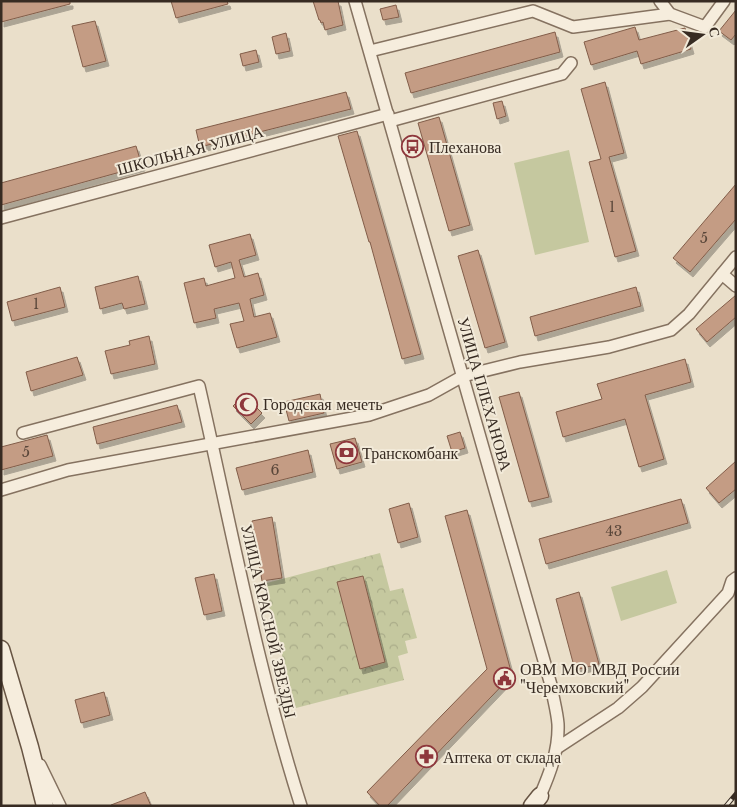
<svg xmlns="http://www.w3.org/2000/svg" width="737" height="807" viewBox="0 0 737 807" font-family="'Libre Baskerville',serif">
<defs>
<pattern id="park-crowns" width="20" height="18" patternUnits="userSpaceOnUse" patternTransform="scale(1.25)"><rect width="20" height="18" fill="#c5c89f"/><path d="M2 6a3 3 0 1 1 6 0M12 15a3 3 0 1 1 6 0" fill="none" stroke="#aaac89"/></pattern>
<filter id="shadow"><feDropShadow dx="3" dy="5" stdDeviation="0" flood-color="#0004"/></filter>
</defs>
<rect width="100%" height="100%" fill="#eadfca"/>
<polygon fill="url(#park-crowns)" points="380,553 390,591 403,588 417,638 405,641 408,653 398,656 404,680 296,708 263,584"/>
<g fill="#c5c89f">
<polygon points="569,150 589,242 535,255 514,163"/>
<polygon points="667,570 677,603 621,621 611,587"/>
</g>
<g fill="#c49c84" stroke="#825d49" filter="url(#shadow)">
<polygon points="1,1 70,1 70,4 1,22"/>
<polygon points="171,1 227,1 228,4 176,18"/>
<polygon points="313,1 338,1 343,25 325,30 323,22 321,23 320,20 319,20"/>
<polygon points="396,5 399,17 383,20 380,9"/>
<polygon points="736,10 736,34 731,40 719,31"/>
<polygon points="95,21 106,61 83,67 72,26"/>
<polygon points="635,27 639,40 685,28 691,49 641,64 637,51 591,65 584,42"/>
<polygon points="555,32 560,52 411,93 405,73"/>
<polygon points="286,33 290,51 276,54 272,37"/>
<polygon points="256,50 259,62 243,66 240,54"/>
<polygon points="605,82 624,153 609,157 636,251 615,257 589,162 601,159 581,89"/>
<polygon points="346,92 351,109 200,147 196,130"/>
<polygon points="502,101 506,116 497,119 493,103"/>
<polygon points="439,117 470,225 449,231 418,123"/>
<polygon points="357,131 421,354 402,359 370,242 369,242 338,136"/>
<polygon points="136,146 142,166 1,205 1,183"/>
<polygon points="736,184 736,219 690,272 673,258"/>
<polygon points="250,234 256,255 239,260 244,277 258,273 264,295 250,299 254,317 270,313 277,337 237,348 230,324 244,321 239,303 214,309 216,318 194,323 184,283 204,278 206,286 235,278 231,262 215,267 209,245"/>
<polygon points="478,250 505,342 485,348 458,256"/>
<polygon points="138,276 145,304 124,309 122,303 100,309 95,287"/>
<polygon points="60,287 65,307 12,321 7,302"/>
<polygon points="636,287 641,306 535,336 530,317"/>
<polygon points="736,295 736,317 707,342 696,329"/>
<polygon points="149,336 155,364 111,374 105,351 130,345 129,341"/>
<polygon points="77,357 83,375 31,391 26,372"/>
<polygon points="685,359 691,382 645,395 664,459 639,467 625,419 563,437 556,412 602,399 597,384"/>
<polygon points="519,392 549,497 529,502 499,397"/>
<polygon points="320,394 324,413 289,421 284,402"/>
<polygon points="246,397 262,413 251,424 233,406 240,399 242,401"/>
<polygon points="177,405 182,422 97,444 93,427"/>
<polygon points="460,432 465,448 452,452 447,436"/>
<polygon points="47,435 53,456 1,470 1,447"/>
<polygon points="355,438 362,462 337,469 330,444"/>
<polygon points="308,450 313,472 242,490 236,468"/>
<polygon points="736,461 736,489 719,503 706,488"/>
<polygon points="681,499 688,523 546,564 539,539"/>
<polygon points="409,503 418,537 398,543 389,509"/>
<polygon points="467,510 512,675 387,806 380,806 367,792 487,669 445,516"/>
<polygon points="272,517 282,578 262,581 252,521"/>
<polygon points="214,574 222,611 204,615 195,578"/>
<polygon points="363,576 385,662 360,669 337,582"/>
<polygon points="579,592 599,664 575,670 556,599"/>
<polygon points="104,692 110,715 81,723 75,700"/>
<polygon points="145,792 151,806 111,806 111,805"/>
</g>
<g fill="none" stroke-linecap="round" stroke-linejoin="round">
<defs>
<g id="street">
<path d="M 355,1 L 551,685 C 553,698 557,711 558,724 C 559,750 550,773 540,796"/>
<polyline points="660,1 670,14 705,27 724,1"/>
<polyline points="370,51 533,11 573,27 670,14"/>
<polyline points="390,121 562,74 571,63"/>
<polyline points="1,218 388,114"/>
<polyline points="722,274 736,286"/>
<path d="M 23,433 L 199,386 C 231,526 257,668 301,806"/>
<polyline points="1,490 68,470 369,415 429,395 463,376 520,362 609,347 671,330 689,314 736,257"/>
<polyline points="557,748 618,708 642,687 728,593 732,581 736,578"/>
<polyline points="40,765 60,806"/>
</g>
<g id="secondary">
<polyline points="1,649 30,747 45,806"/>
<polyline points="532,806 540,796"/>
</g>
</defs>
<use href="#street" stroke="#857260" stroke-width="14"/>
<use href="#secondary" stroke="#675443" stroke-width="19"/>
<use href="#street" stroke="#f6eddd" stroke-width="11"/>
<use href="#secondary" stroke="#f6eddd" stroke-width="16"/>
<defs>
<polyline id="rail" points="726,806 736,794"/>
</defs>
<use href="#rail" stroke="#372b22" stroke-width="5"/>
<use href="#rail" stroke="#f2ead9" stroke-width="3" stroke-dasharray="9" stroke-linecap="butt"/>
</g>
<defs>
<symbol id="bus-ring" viewBox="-11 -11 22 22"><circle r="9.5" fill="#f2ead9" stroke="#8e373c" stroke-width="1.5"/><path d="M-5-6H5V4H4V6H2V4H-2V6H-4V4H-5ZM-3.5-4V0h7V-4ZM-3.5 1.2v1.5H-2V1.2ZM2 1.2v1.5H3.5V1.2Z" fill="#8e373c"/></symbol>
<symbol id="mosque-ring" viewBox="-11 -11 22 22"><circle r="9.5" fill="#f2ead9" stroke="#8e373c" stroke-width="1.5"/><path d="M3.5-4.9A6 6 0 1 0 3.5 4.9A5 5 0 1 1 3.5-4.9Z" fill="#8e373c"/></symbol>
<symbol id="bank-ring" viewBox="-11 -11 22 22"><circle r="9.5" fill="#f2ead9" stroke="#8e373c" stroke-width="1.5"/><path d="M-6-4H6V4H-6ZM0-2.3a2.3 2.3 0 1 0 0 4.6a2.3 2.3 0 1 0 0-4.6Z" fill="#8e373c"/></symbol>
<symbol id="civic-ring" viewBox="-11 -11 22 22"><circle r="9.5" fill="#f2ead9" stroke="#8e373c" stroke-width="1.5"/><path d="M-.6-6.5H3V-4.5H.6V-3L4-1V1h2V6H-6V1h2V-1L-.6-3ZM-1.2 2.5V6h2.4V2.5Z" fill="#8e373c"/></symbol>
<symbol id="pharmacy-ring" viewBox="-11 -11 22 22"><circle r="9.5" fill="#f2ead9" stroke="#8e373c" stroke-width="1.5"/><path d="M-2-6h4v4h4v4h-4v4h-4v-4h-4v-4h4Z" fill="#8e373c"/></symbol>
</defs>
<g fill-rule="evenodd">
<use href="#bus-ring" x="400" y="134" width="25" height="25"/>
<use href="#mosque-ring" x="234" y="392" width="25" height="25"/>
<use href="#bank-ring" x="334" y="440" width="25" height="25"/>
<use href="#civic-ring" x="492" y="666" width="25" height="25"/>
<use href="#pharmacy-ring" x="414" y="744" width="25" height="25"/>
</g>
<g text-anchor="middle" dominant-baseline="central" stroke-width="4" stroke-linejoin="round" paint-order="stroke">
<g font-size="14" fill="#5a473a">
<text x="612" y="207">1</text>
<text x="704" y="238">5</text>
<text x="36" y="304">1</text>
<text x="26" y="452">5</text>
<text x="275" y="470">6</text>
<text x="614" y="531">43</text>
</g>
<g font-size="16" fill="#372b22" stroke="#f2ead9" text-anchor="start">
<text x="429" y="147">Плеханова</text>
<text x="263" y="404">Городская мечеть</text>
<text x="362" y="453">Транскомбанк</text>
<text x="520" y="669">ОВМ МО МВД России<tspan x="520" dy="18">"Черемховский"</tspan></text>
<text x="443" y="757">Аптека от склада</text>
</g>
<g font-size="16" fill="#372b22" stroke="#f2ead9">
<text transform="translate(190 150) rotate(-15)">ШКОЛЬНАЯ УЛИЦА</text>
<text transform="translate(485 394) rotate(74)">УЛИЦА ПЛЕХАНОВА</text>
<text transform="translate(269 621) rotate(77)">УЛИЦА КРАСНОЙ ЗВЕЗДЫ</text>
</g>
</g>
<rect width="737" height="807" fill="none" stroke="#372b22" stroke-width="5"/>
<g transform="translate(702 35) rotate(76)" stroke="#f2ead9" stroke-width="4" paint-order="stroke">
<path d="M0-4L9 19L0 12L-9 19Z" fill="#372b22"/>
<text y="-8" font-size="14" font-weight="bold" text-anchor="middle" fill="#372b22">С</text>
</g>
</svg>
